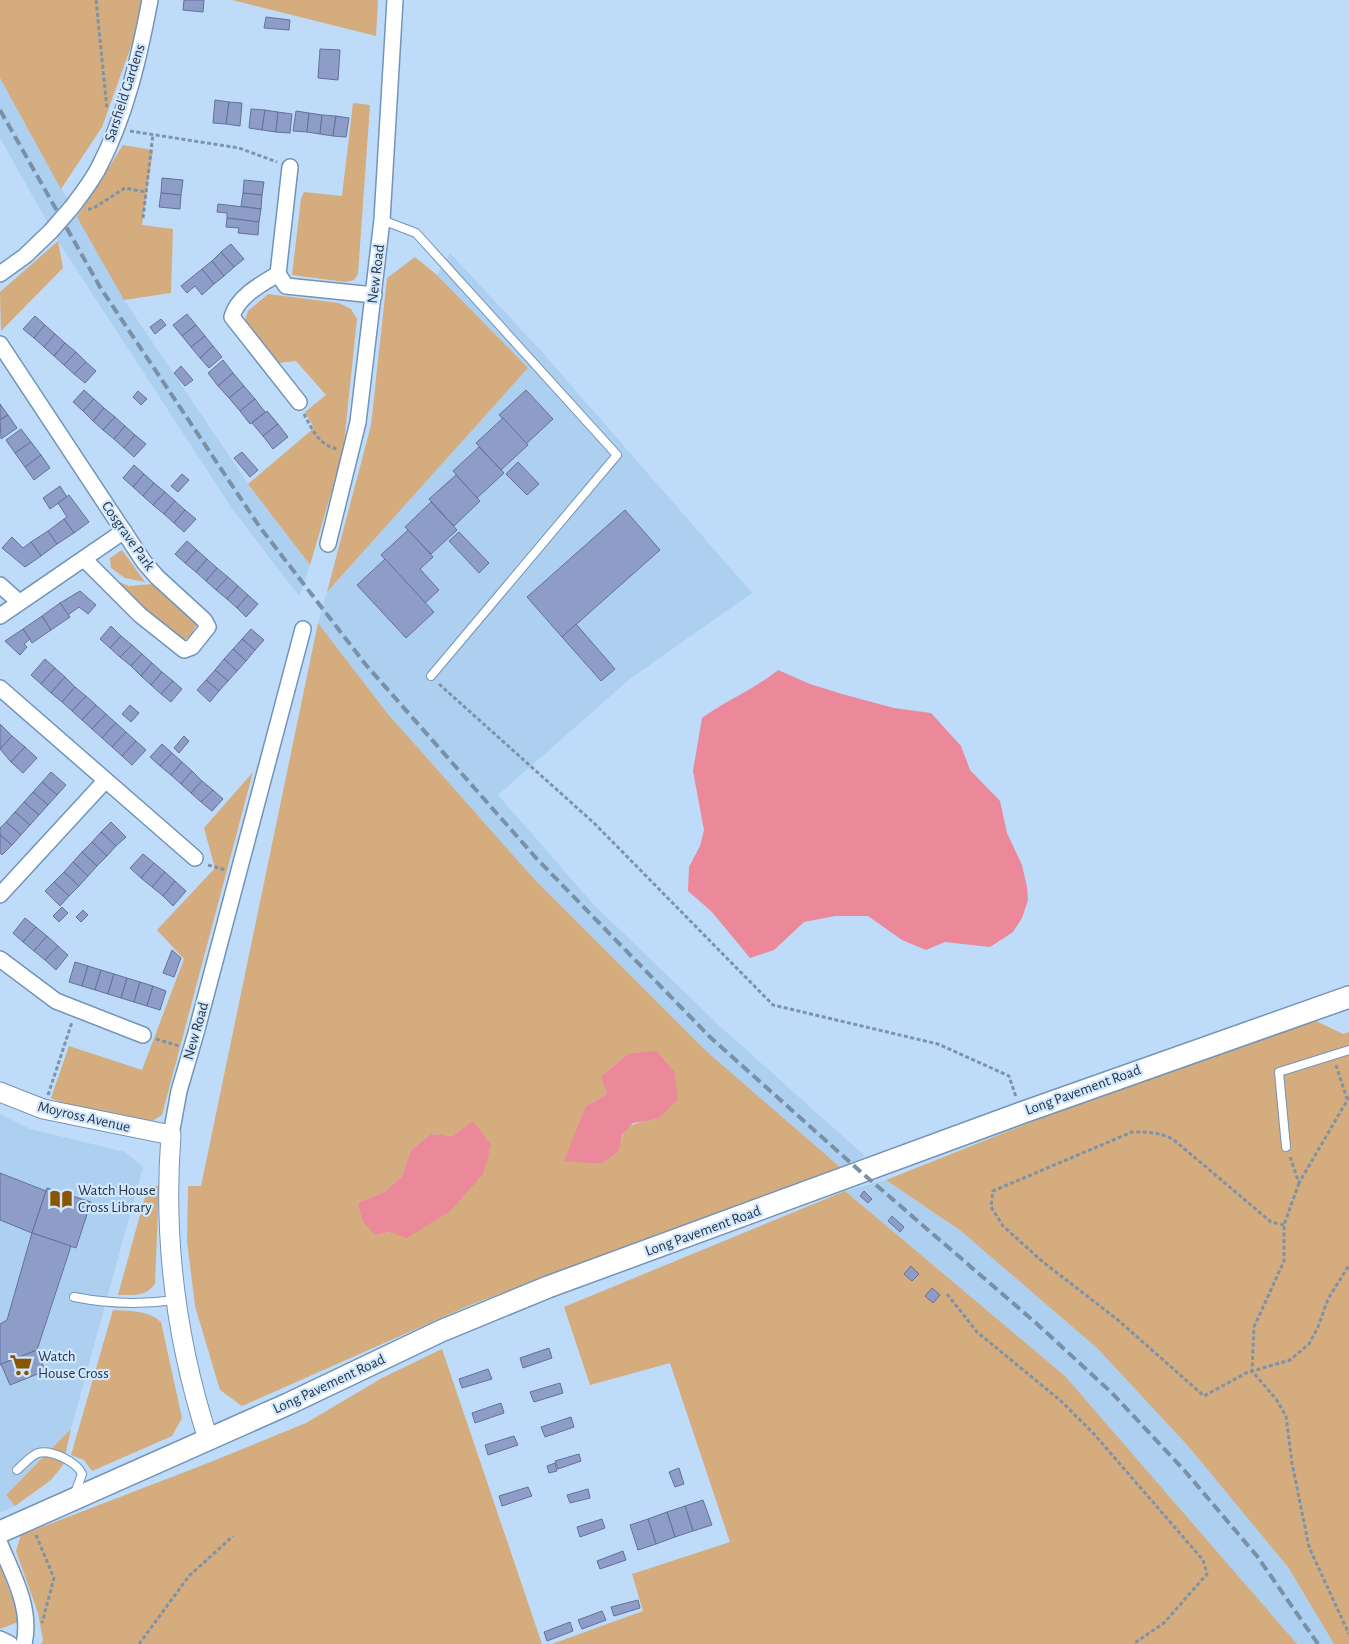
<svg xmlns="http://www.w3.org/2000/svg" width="1349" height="1644" viewBox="0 0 1349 1644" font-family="'Alegreya Sans',sans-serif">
<rect width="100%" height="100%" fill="#bedbf9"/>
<g fill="#adcff0">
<polygon points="0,78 124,300 248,484 310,565 299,596 233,510 58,241 0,138"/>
<polygon points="450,253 542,352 752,593 631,678 498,795 593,904 724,1030 865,1156 841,1168 705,1050 536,881 387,713 318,623 327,592 528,368 437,275"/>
<polygon points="0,1114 30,1129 125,1152 143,1167 71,1429 6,1495 15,1506 0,1512"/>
<polygon points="886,1180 961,1231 1098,1349 1188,1446 1288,1567 1334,1644 1297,1644 1065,1376 845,1191"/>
</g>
<g fill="#d5ac7d" fill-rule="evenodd">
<polygon points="0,0 143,0 134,38 102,127 61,189 0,78"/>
<polygon points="232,0 378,0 376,36"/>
<polygon points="353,103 370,105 358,274 354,280 345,282 292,275 301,199 304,192 342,196"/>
<polygon points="123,145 153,150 142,225 173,229 171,293 124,300 77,217"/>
<polygon points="58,241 63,268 1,331 0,292"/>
<polygon points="415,257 437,275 528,368 327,592 371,425 387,278"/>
<polygon points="268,294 339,303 351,309 357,319 343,453 310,565 248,484 314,428 305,412 326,395 296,361 279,363 245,320 248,311"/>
<polygon points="122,550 145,582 125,578 111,568 110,558"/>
<polygon points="114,580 129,586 153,584 195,619 197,624 190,636 182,641"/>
<path d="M 318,623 L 387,713 L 536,881 L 705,1050 L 841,1168 L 470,1305 L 242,1406 L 220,1390 L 195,1306 L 187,1241 L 188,1186 L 201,1186 ZM 628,1054 L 658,1119 C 633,1123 623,1123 619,1151 L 601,1164 L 586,1162 L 586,1106 L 607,1094 L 602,1075 ZM 431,1134 L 453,1136 L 390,1232 L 375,1235 L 358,1203 L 386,1191 L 402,1176 L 411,1150 Z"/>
<polygon points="253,772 162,1115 146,1125 79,1110 51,1098 69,1046 142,1070 184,959 157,930 215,868 204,828"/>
<polygon points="1312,1019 1343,1034 1349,1032 1349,1644 1334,1644 1288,1567 1188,1446 1098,1349 961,1231 886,1180 1084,1101"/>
<path d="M 148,1186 L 159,1186 L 155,1284 C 145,1297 133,1295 118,1295 Z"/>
<polygon points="845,1191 1065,1376 1297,1644 552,1644 643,1611 632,1574 730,1542 670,1363 590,1385 564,1307"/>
<path d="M 113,1310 C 130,1311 148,1310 161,1322 L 182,1418 L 172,1436 L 92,1471 L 84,1460 L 71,1455 Z"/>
<polygon points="442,1349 542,1644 41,1644 43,1640 38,1613 16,1551 21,1535 203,1465 306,1423 382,1378"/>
<polygon points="71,1429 63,1465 51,1480 15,1506 6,1495"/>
<polygon points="0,1566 19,1616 18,1622 0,1629"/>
</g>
<g fill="#eb8899">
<path d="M 778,670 L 810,684 L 842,694 L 894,708 L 931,713 L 961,746 L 970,770 L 1000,801 L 1007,833 L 1022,865 L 1027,887 L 1028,900 L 1022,918 L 1013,932 L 990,947 L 945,942 L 926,950 L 902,940 L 868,916 L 835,916 L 804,922 L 774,950 L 750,958 L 712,912 L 688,891 L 689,867 L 700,846 L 704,830 L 693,771 L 702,718 C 727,700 755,689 778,670 Z"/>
<polygon points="656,1051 674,1071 678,1099 658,1119 633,1123 622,1135 619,1151 601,1164 564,1161 586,1106 607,1094 601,1076 628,1054"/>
<polygon points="473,1121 491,1145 483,1174 450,1211 407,1238 390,1232 375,1235 363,1222 358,1203 386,1191 402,1176 411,1150 431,1134 453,1136"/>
</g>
<g fill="#8e9dc8" stroke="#637199">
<polygon points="184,0 204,0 203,12 183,10"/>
<polygon points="266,17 290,20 289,30 264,28"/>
<polygon points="320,49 340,50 338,80 318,78"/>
<polygon points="215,100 229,102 226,124 213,123"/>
<polygon points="229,102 242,103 240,126 226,124"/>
<polygon points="251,109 265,110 262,130 249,128"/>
<polygon points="265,110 278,112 276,132 262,130"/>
<polygon points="296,111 309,113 307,132 293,131"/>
<polygon points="278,112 292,114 290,133 276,132"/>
<polygon points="309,113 322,115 320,134 307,132"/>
<polygon points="322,115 336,116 333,136 320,134"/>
<polygon points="336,116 349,118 346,137 333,136"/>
<polygon points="162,178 183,180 181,195 161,193"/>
<polygon points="244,180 264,182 262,195 243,193"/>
<polygon points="161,193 181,195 180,209 159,207"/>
<polygon points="243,193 262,195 261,209 241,206"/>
<polygon points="218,204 261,209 259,222 227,218 227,213 217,212"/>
<polygon points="227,218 259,222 258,235 238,233 239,228 226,227"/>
<polygon points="231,244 244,259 234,267 221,252"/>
<polygon points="221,252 234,267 224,276 212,261"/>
<polygon points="212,261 224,276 214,284 202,269"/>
<polygon points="202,269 214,284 202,295 195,286 187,293 181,286"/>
<polygon points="187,314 196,325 182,336 173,325"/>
<polygon points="35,316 45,325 34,338 23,329"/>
<polygon points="161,319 166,325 155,334 150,327"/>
<polygon points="45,325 55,334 44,347 34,338"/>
<polygon points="196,325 205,336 191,347 182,336"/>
<polygon points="55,334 65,343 54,356 44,347"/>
<polygon points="205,336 213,346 200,358 191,347"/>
<polygon points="65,343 76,352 64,365 54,356"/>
<polygon points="213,346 222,357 209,368 200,358"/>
<polygon points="76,352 86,362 74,374 64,365"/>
<polygon points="223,360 233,373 218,386 208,373"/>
<polygon points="86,362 96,371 85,383 74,374"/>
<polygon points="181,366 193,380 185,386 174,373"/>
<polygon points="233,373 244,386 229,398 218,386"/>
<polygon points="244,386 255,399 240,411 229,398"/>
<polygon points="84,390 94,399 83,411 73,402"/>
<polygon points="526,390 553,419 526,444 499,415"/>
<polygon points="138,391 147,399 141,405 133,397"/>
<polygon points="94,399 104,408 93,421 83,411"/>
<polygon points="255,399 265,412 250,424 240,411"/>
<polygon points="0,404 8,415 0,420"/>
<polygon points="104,408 115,417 103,430 93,421"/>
<polygon points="267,411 278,424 263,436 252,423"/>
<polygon points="8,415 17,428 1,439 0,420"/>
<polygon points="115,417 125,426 114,439 103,430"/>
<polygon points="503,418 528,445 501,470 476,443"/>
<polygon points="278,424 288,437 273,449 263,436"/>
<polygon points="125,426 135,435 124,448 114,439"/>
<polygon points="21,429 31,442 15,453 6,440"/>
<polygon points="135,435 146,444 134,457 124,448"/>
<polygon points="31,442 41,455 25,467 15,453"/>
<polygon points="479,447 504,473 477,498 453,471"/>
<polygon points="242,452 258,470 250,477 234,458"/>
<polygon points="41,455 50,468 34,480 25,467"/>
<polygon points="518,462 539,484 527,495 506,474"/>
<polygon points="134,465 144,474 133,487 123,478"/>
<polygon points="144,474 154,483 143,496 133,487"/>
<polygon points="182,474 189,480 178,492 171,486"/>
<polygon points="456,475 480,501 454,526 429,499"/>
<polygon points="154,483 165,492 153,505 143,496"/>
<polygon points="60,486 67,497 50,509 43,498"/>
<polygon points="165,492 175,501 164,514 153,505"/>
<polygon points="69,495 89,522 74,533 64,519 67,517 58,503"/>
<polygon points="175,501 185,510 174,523 164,514"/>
<polygon points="431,502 457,530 431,554 405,527"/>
<polygon points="185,510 196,519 184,532 174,523"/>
<polygon points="625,510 660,550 562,637 527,597"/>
<polygon points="64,519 74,533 57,544 48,531"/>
<polygon points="408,530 433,557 420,569 439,590 425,603 381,555"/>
<polygon points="48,531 57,544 41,556 31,542"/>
<polygon points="459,532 489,563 479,573 449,541"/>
<polygon points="12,537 23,548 31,542 41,556 25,567 2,548"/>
<polygon points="187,541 197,550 185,563 175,554"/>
<polygon points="197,550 207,559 196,572 185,563"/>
<polygon points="207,559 217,568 206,581 196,572"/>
<polygon points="385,559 434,612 406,638 357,585"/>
<polygon points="217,568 228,577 216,590 206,581"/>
<polygon points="228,577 238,586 227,599 216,590"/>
<polygon points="238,586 248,595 237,608 227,599"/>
<polygon points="80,591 96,605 88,614 79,607 68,615 60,603"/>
<polygon points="248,595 258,604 246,617 237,608"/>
<polygon points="60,603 70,617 51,630 42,616"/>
<polygon points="42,616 51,630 32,643 23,629"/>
<polygon points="576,624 615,669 601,681 562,637"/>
<polygon points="111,626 121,636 110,648 100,639"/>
<polygon points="23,629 30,639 24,644 27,647 20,655 5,641"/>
<polygon points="251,629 264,640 255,650 242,639"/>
<polygon points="121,636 132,645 120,657 110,648"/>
<polygon points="242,639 255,650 246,661 233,649"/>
<polygon points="132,645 142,654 131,666 120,657"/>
<polygon points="233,649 246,661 237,671 224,659"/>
<polygon points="142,654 152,663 141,676 131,666"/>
<polygon points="45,659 55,668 41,684 31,675"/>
<polygon points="224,659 237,671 228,681 215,670"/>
<polygon points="152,663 162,672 151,685 141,676"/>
<polygon points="55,668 65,677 51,693 41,684"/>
<polygon points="215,670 228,681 219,691 206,680"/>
<polygon points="162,672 173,681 161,694 151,685"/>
<polygon points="65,677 75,687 62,702 51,693"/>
<polygon points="206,680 219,691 210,702 197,690"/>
<polygon points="173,681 182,689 171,702 161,694"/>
<polygon points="75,687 86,696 72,711 62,702"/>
<polygon points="86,696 96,705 82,720 72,711"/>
<polygon points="96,705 106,714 92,729 82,720"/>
<polygon points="130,705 139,713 131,722 122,714"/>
<polygon points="106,714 116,723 102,738 92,729"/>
<polygon points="116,723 126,732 112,747 102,738"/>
<polygon points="0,724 12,736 0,749"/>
<polygon points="126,732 136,741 122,756 112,747"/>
<polygon points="12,736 25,747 11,762 0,749"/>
<polygon points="184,736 189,741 179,753 174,748"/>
<polygon points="136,741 146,750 132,765 122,756"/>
<polygon points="162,744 172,753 160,766 150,757"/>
<polygon points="25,747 37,758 23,773 11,762"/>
<polygon points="172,753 182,762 171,775 160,766"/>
<polygon points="182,762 192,771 181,784 171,775"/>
<polygon points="192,771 202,781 191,793 181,784"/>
<polygon points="51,772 66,785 57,795 42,782"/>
<polygon points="202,781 213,790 201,802 191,793"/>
<polygon points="42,782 57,795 48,805 33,792"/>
<polygon points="213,790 223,799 212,811 201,802"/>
<polygon points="33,792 48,805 39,815 24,802"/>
<polygon points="24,802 39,815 30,825 15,812"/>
<polygon points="15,812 30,825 21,835 6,822"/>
<polygon points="6,822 21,835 12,845 0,835 0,828"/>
<polygon points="111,822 126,837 116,846 101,832"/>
<polygon points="101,832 116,846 107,856 92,842"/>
<polygon points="0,835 12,845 2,855 0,853"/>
<polygon points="92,842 107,856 97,866 82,852"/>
<polygon points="82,852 97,866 88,876 73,862"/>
<polygon points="143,854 154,863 141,878 130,868"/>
<polygon points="73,862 88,876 79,886 64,872"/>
<polygon points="154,863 165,872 152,887 141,878"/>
<polygon points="64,872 79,886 69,896 54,882"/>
<polygon points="165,872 175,881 163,896 152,887"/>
<polygon points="175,881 186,891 173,906 163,896"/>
<polygon points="54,882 69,896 60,906 45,891"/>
<polygon points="62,907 68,913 59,922 53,916"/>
<polygon points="83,910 88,915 81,922 76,917"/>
<polygon points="25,918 36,927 23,942 13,933"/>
<polygon points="36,927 47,936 34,951 23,942"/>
<polygon points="47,936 58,946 45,960 34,951"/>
<polygon points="58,946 68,955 56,970 45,960"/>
<polygon points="172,950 181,958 174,977 163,973"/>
<polygon points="75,962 88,966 82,986 69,982"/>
<polygon points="88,966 101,970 95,990 82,986"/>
<polygon points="101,970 114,974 108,994 95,990"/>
<polygon points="114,974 127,978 121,998 108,994"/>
<polygon points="127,978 140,982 134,1002 121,998"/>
<polygon points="140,982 153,986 147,1006 134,1002"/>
<polygon points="153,986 166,991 160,1010 147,1006"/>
<polygon points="0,1173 46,1191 32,1233 0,1220"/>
<polygon points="47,1188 91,1202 76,1248 32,1233"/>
<polygon points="864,1191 872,1199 868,1203 860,1196"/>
<polygon points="892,1216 904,1227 900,1232 888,1221"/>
<polygon points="32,1233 71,1246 37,1350 0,1365 0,1324 7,1320"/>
<polygon points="911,1266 919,1274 912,1281 904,1274"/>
<polygon points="932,1288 940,1295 933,1303 925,1296"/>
<polygon points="549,1348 552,1358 523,1368 520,1358"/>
<polygon points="37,1350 45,1371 10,1385 1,1364"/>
<polygon points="488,1369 492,1379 462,1388 459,1379"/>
<polygon points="560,1383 563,1393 534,1402 530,1392"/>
<polygon points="501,1403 504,1413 475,1423 472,1413"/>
<polygon points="571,1417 574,1427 545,1437 541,1427"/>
<polygon points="514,1436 518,1445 488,1455 485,1445"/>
<polygon points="579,1454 581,1461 558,1469 555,1461"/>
<polygon points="555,1463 557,1471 549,1473 547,1466"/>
<polygon points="679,1468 684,1484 675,1487 669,1472"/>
<polygon points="528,1487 532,1496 502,1506 499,1496"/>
<polygon points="588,1489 590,1498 570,1503 567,1495"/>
<polygon points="703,1500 712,1525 693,1531 685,1506"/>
<polygon points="685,1506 693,1531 675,1537 667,1512"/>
<polygon points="667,1512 675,1537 656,1544 648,1519"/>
<polygon points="602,1519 605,1528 580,1537 577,1527"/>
<polygon points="648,1519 656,1544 638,1550 630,1525"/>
<polygon points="623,1551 626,1560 600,1569 597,1561"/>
<polygon points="638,1600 640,1608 614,1616 611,1607"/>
<polygon points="602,1611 606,1620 582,1629 578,1620"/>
<polygon points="570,1622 573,1631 547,1641 544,1632"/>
</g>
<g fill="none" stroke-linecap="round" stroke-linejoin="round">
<defs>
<g id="service">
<polyline points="382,220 416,233 617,455 431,676"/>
<polyline points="1286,1147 1279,1072 1349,1050"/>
<path d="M 74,1297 C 109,1304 139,1305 175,1300"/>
<path d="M 17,1470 C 23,1465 30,1456 38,1453 C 51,1449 77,1462 82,1474 L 75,1493"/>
</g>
<g id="minor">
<polyline points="290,167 278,274 286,286 374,295"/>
<path d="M 72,207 C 81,195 91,182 98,169 C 126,116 139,58 150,0"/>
<polyline points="0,274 25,256 51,231"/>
<path d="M 278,274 C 261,284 237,297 232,317 L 299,402"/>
<polyline points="0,344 144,562 157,577 204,620 208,627 192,647 184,650 140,615 84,559"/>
<polyline points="328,544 358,422 382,220 395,0"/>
<polyline points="0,585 19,602"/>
<polyline points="0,616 124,531"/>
<polyline points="0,688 195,858"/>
<polyline points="0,895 105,781"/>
<polyline points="0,959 56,1001 143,1035"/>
<polyline points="171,1135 179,1091 196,1033 303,629"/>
<path d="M 0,1544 C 13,1576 32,1608 24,1644"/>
<polyline points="0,1639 10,1644"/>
</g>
<path id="tertiary" d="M 0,1092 L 43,1109 L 171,1135 C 163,1239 176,1340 208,1439"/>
<polyline id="secondary" points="0,1532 288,1404 441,1331 548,1287 1021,1113 1349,997"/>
</defs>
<use href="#service" stroke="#7294b8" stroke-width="10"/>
<use href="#minor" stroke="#7294b8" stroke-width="18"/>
<use href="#tertiary" stroke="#7294b8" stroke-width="21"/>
<use href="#secondary" stroke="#7294b8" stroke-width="24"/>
<g stroke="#7c93aa" stroke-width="3" stroke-dasharray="4 2.5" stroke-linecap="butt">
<polyline points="96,0 107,109"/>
<polyline points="130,131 239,148 277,162"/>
<polyline points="88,209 92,209 125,188 146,192"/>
<polyline points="143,218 153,134"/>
<path d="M 304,414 C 312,429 319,446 338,449"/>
<polyline points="439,684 594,823 773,1005 938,1044 1009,1076 1016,1097"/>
<polyline points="208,865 226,870"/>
<polyline points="156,1039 179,1046"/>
<polyline points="1336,1065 1347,1099"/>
<polyline points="48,1095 72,1022"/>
<polyline points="1290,1157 1299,1183 1349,1097"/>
<polyline points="1299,1183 1284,1225 1284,1261 1254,1327 1252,1371 1276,1399 1286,1416 1292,1463 1309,1547 1349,1634"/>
<path d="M 1284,1225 L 1271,1222 L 1174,1140 C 1160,1132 1148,1132 1132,1132 L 993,1191 L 991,1207 L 1003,1226 L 1043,1262 L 1118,1320 L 1204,1396 L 1246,1373 L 1290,1360 L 1309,1344 L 1318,1327 L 1328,1299 L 1349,1265"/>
<polyline points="947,1294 977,1332 1061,1401 1094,1434 1203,1560 1207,1574 1164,1623 1133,1644"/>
<polyline points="36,1535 54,1578 42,1623"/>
<polyline points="139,1644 189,1576 233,1536"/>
</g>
<use href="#service" stroke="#fff" stroke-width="8"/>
<use href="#minor" stroke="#fff" stroke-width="15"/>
<use href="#tertiary" stroke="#fff" stroke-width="19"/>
<use href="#secondary" stroke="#fff" stroke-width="21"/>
<polyline stroke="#7990a7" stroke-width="4" stroke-dasharray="10 5" stroke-linecap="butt" points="0,110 100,287 259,526 366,665 537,859 710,1037 861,1172 1036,1323 1112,1393 1184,1470 1257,1556 1318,1644"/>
<defs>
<polyline id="minor-bridge" points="51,231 72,207"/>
</defs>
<use href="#minor-bridge" stroke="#7294b8" stroke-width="18" stroke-linecap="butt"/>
<use href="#minor-bridge" stroke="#fff" stroke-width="15"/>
</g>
<defs>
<symbol id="library-bare" viewBox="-9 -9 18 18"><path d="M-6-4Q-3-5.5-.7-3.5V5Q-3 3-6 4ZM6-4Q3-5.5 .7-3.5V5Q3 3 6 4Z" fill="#895500" stroke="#d1e7fe" stroke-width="2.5" paint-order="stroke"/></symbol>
<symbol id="supermarket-bare" viewBox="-9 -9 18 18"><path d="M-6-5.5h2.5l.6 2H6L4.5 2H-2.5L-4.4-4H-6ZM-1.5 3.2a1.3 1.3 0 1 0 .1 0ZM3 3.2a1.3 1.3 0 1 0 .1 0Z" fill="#895500" stroke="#d1e7fe" stroke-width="2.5" paint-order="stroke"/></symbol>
</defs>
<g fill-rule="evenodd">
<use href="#library-bare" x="45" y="1183" width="32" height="32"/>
<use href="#supermarket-bare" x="5" y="1349" width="32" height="32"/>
</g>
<g text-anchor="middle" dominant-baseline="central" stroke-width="4.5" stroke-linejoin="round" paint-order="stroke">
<g font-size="15" fill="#273645" stroke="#d1e7fe">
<text transform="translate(125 93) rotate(-72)">Sarsfield Gardens</text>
<text transform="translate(376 274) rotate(-83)">New Road</text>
<text transform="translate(128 536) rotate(55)">Cosgrave Park</text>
<text transform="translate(196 1031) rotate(-74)">New Road</text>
<text transform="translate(1083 1090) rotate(-20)">Long Pavement Road</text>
<text transform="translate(84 1117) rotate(13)">Moyross Avenue</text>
<text transform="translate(703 1231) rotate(-20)">Long Pavement Road</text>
<text transform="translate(329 1384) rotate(-25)">Long Pavement Road</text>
</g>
<g font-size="15" fill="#273645" stroke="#d1e7fe" text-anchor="start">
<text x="78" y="1190">Watch House<tspan x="78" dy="17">Cross Library</tspan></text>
<text x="38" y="1356">Watch<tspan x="38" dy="17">House Cross</tspan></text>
</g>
</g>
</svg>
